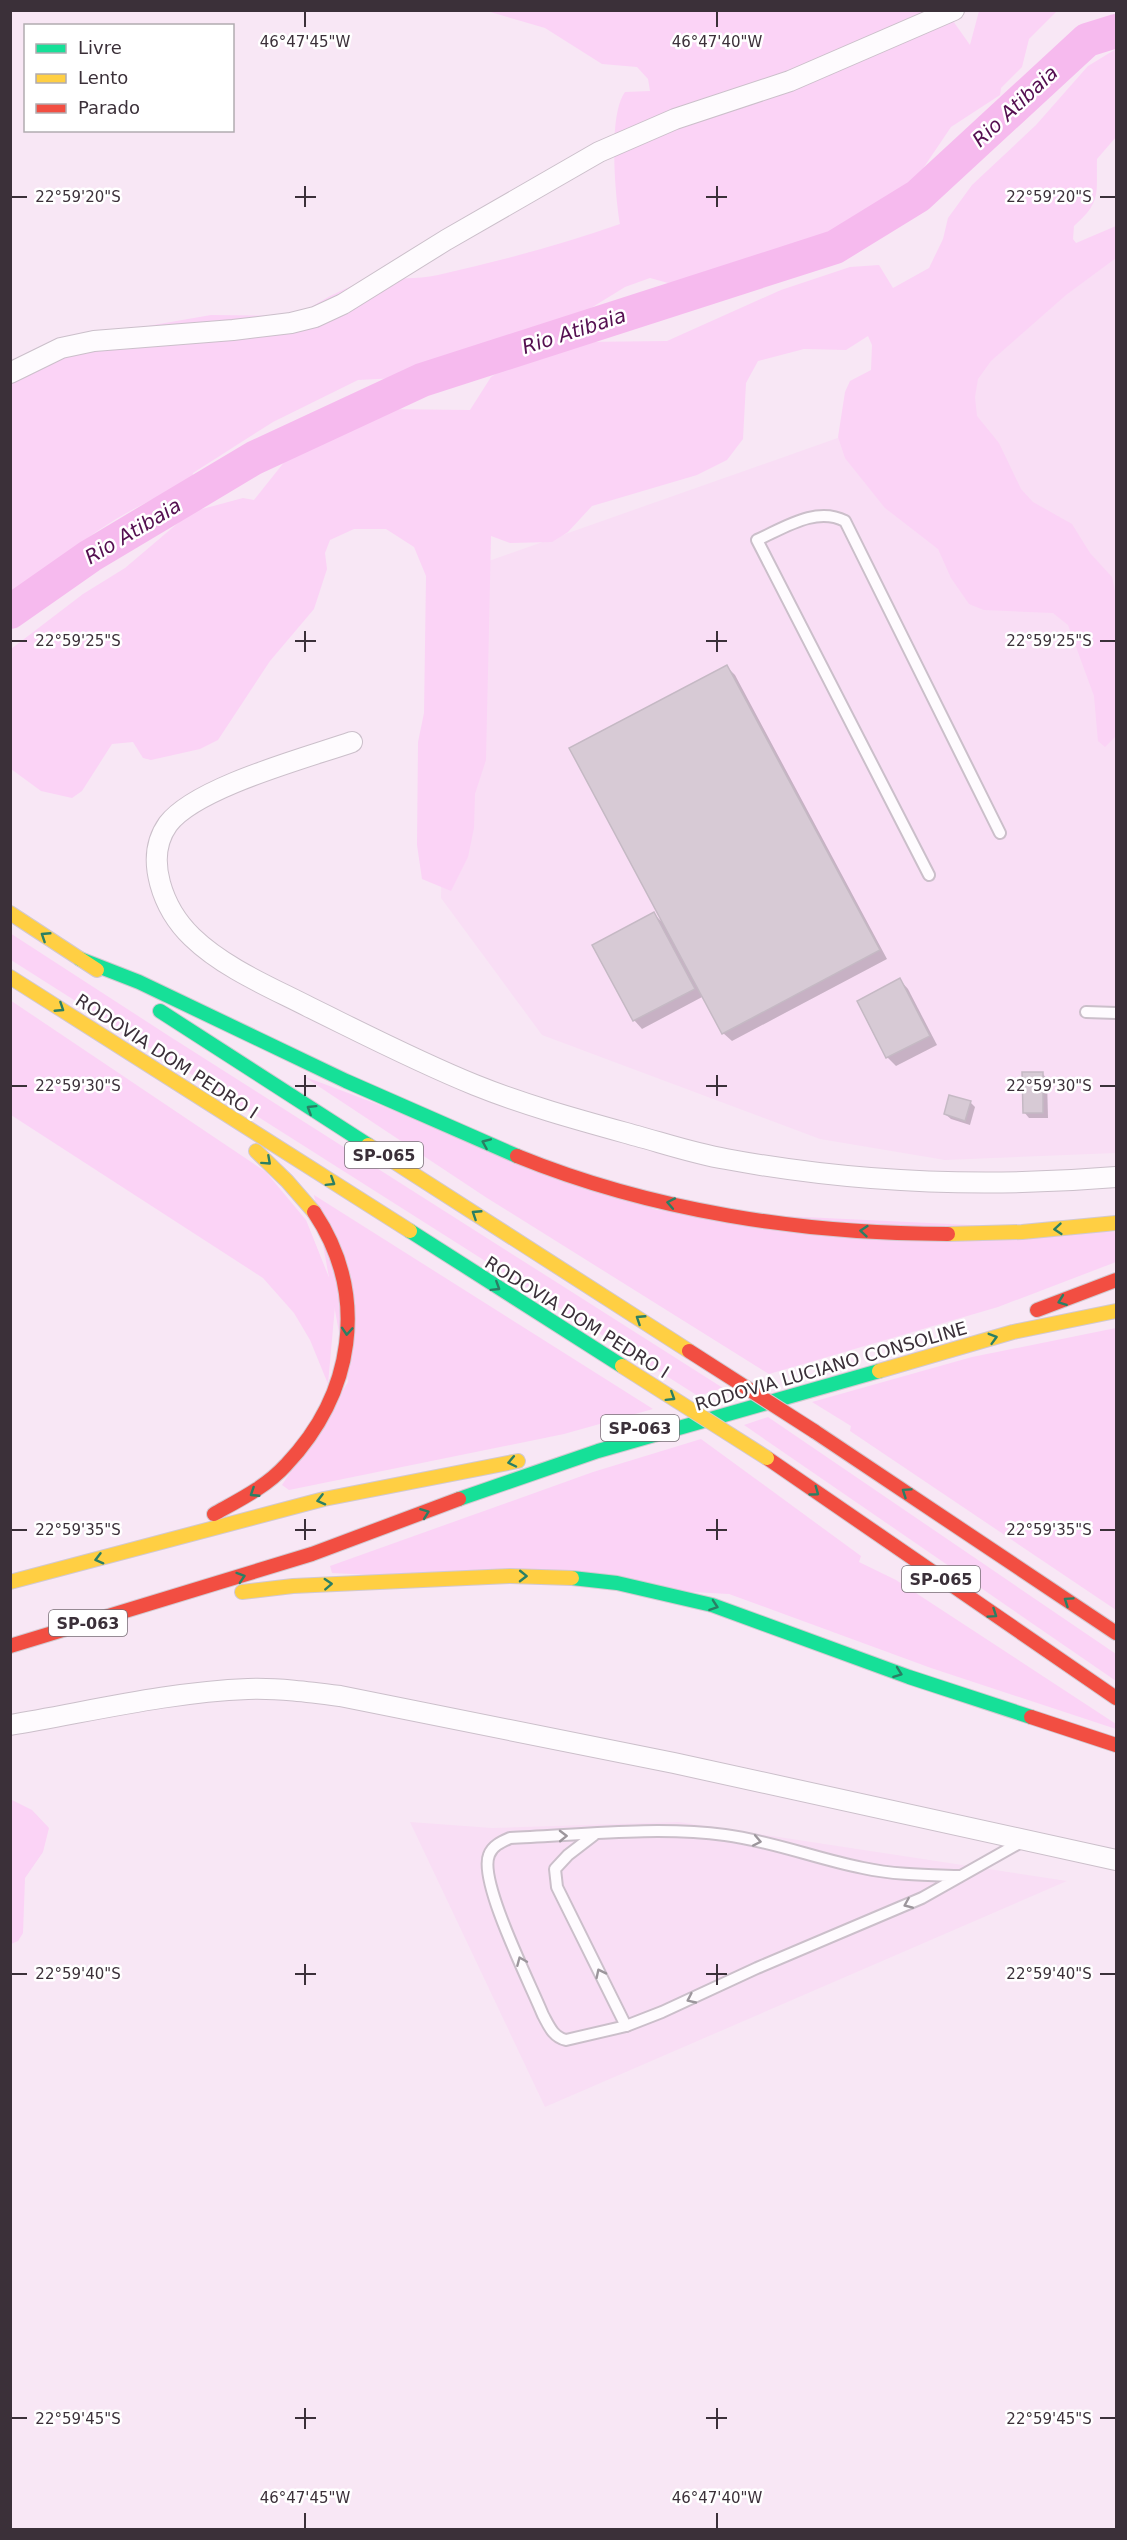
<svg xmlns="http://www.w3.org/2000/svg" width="1127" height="2540" viewBox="0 0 1127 2540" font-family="'DejaVu Sans',sans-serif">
<rect width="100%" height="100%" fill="#f8e7f5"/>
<g fill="#f9def5">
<polygon points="1116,256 1116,1153 945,1160 820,1139 542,1035 441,898 449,575 866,428"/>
<polygon points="410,1822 492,1828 679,1822 1067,1881 545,2107"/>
</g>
<g fill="#fbd3f6">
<path d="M 487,11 L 946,11 L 970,45 L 979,11 L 1057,11 L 1029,39 L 1022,67 L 1001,88 L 1000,95 L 951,127 L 922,170 L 893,201 L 869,217 L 803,249 L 748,271 L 668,283 L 650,278 L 625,287 L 565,324 L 506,353 L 417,377 L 358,380 L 273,422 L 193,473 L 192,481 C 144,502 96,526 58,563 C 42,579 29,601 11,614 L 11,365 L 119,331 L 211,315 L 300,316 C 313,303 355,282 373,280 C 395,277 416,280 438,275 C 499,261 561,245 620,224 C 615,195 608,115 625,92 L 650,91 L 648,79 L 637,67 L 602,64 L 545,28 Z"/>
<path d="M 1116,49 L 1116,137 L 1097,159 C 1096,194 1102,201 1074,226 L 1073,239 L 1076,243 L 1116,226 L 1116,258 L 1066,295 L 991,361 L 978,379 L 975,397 L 977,416 L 999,443 L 1021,489 L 1033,502 L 1072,524 L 1090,553 L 1112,577 L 1116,596 L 1116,736 L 1105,747 L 1098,741 L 1094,696 L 1068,625 L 1053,613 L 984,610 L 969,604 L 951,578 L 938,549 L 885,508 L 845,458 L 838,437 L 845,392 L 850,381 L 871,370 L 872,345 L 868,336 L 846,350 L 804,349 L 758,361 L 746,383 L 743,439 L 727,460 L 697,475 L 592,506 L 568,532 L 552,542 L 510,543 L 491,536 L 486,760 L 475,794 L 474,828 L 468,857 L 451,891 L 422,879 L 417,845 L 418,742 L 424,713 L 426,576 L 414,547 L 386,529 L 354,529 L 330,540 L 325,553 L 327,569 L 314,609 L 270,661 L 218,740 L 200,749 L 151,760 L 143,758 L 133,742 L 112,744 L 82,791 L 72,798 L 41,791 L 11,769 L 11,649 L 83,594 L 125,568 L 191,512 L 243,498 L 254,500 L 289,456 L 288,452 L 292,455 L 376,409 L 470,410 L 491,377 L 510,365 L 583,342 L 667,341 L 781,290 L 850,267 L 879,265 L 893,288 L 929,268 L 943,239 L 948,218 L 972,185 L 1036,125 L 1088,66 Z"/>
<polygon points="10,933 169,1036 723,1388 698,1396 11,960"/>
<polygon points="10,1000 266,1172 306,1220 336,1295 328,1384 310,1340 294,1313 263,1278 11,1115"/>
<polygon points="303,1076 657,1210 1116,1232 1116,1262 998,1307 769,1374 487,1198"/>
<polygon points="314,1195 653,1409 564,1434 289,1490 282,1485 348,1382"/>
<polygon points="1116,1328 1116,1610 850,1431 851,1426 812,1402 972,1357"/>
<polygon points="768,1417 1116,1654 1116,1681 744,1425"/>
<polygon points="701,1439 861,1556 859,1562 896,1580 1116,1724 1116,1729 931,1668 729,1594 332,1573 330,1566 593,1472"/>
<polygon points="10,1799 32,1810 49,1828 43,1852 25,1878 23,1933 18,1941 11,1944"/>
</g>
<g fill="#0003">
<polygon points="727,667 735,675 887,959 732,1041 723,1033 704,996 642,1029 634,1020 654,914 665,925"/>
<polygon points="900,980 908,989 937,1045 896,1066 888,1058 859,1001"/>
<polygon points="1042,1073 1047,1079 1048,1118 1029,1118 1024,1112"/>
<polygon points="970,1102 975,1107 970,1125 951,1119 945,1114"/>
</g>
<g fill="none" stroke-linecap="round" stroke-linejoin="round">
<polyline stroke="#f6baee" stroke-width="34" points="10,612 90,556 254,458 422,380 835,247 918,196 1087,40 1116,31"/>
</g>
<g fill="#d7cad5" stroke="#c5b9c4" stroke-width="1.5">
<polygon points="727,665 880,950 722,1034 569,748"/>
<polygon points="654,912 695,989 633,1021 592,945"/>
<polygon points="900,978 930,1036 886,1058 857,1001"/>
<polygon points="1022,1072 1043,1072 1043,1113 1023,1113"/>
<polygon points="949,1095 971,1101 965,1121 944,1114"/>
</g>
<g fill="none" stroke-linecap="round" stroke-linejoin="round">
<defs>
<g id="lane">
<path d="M 929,875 L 757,540 C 784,528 816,506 845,521 L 1000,833"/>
<polyline points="1086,1012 1116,1013"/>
<polyline points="594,1835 568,1855 555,1869 557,1887 626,2026"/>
<path d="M 959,1876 C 927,1875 895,1875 863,1868 C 817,1859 772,1841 725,1835 C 658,1826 578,1835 510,1838 C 501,1842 492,1846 489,1855 C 478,1881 531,1985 543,2015 C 549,2026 553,2037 566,2040 L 626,2026 L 662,2012 L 757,1968 L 922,1898 L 1023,1841"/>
</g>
<g id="street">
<polyline points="10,373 61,348 94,341 233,330 291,323 315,317 343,304 446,240 599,152 675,119 790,81 954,10"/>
<path d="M 352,742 C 306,758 196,787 168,824 C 143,859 164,910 192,937 C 224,968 270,987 309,1007 C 364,1034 418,1062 475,1085 C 527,1106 583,1121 637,1136 C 666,1144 696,1154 726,1159 C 855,1183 986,1188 1116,1177"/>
<path d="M 10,1725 C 88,1712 169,1692 248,1689 C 278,1688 309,1692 340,1696 L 674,1763 L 1116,1860"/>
</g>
<g id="fast">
<polyline points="80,959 139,982 346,1081 517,1156"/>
<polyline points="160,1011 368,1145"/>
<polyline points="410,1231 622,1366"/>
<polyline points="459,1499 598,1451 879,1371"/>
<polyline points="572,1578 617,1583 712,1605 909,1677 1031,1717"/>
</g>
<g id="slow">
<polyline points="10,913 97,970"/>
<polyline points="10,977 410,1231"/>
<polyline points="368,1145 689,1351"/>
<polyline points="256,1151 287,1181 314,1212"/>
<polyline points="948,1234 1022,1232 1116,1223"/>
<polyline points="879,1371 1013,1332 1116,1311"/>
<polyline points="10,1582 324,1499 518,1461"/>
<polyline points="242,1592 293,1586 510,1576 572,1578"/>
</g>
<g id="jam">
<path d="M 517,1156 C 652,1211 803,1234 948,1234"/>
<polyline points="1037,1310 1116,1280"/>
<polyline points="814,1431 1116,1633"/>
<polyline points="767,1458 1116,1698"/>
<path d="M 214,1514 C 239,1500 266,1487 286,1465 C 353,1395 370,1296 314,1212"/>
<polyline points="10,1646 312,1554 459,1499"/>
<polyline points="1031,1717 1116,1745"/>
</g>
</defs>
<use href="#lane" stroke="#cbbfca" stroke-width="14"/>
<use href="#street" stroke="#cbbfca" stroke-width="22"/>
<use href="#fast" stroke="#d2c9d0" stroke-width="16"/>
<use href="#slow" stroke="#d2c9d0" stroke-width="16"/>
<use href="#jam" stroke="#d2c9d0" stroke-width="16"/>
<use href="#lane" stroke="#fefbfe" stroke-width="10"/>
<use href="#street" stroke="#fefbfe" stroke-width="20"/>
<use href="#fast" stroke="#16e098" stroke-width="14"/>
<use href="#slow" stroke="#ffcf43" stroke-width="14"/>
<use href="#jam" stroke="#f24e42" stroke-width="14"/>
<defs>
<polyline id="slow-bridge" points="622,1366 767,1458"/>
<polyline id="jam-bridge" points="689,1351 814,1431"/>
</defs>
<use href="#slow-bridge" stroke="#d2c9d0" stroke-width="16" stroke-linecap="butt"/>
<use href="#jam-bridge" stroke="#d2c9d0" stroke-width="16" stroke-linecap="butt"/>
<use href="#slow-bridge" stroke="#ffcf43" stroke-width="14"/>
<use href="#jam-bridge" stroke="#f24e42" stroke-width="14"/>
</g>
<defs><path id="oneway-chevron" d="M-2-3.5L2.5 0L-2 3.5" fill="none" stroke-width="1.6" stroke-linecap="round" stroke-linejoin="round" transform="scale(1.5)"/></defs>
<g stroke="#2a7f64">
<use href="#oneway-chevron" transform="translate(45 936) rotate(-147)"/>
<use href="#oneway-chevron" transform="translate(60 1008) rotate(33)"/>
<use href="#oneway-chevron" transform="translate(311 1109) rotate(-148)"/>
<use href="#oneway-chevron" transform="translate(486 1143) rotate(-157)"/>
<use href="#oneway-chevron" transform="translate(267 1161) rotate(42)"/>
<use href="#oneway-chevron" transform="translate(331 1182) rotate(32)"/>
<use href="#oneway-chevron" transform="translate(671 1203) rotate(-169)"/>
<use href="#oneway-chevron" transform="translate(476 1214) rotate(-147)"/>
<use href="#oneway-chevron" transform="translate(1058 1229) rotate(175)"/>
<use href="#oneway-chevron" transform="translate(864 1231) rotate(-175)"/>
<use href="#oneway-chevron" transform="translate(496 1287) rotate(32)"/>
<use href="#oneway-chevron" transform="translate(1062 1301) rotate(160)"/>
<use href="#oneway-chevron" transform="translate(640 1319) rotate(-147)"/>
<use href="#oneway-chevron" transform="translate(347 1331) rotate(94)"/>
<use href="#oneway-chevron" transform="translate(993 1338) rotate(-16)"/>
<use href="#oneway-chevron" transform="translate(671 1397) rotate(32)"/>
<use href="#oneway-chevron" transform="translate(512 1462) rotate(168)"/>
<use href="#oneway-chevron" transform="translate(815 1492) rotate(36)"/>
<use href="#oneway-chevron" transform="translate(906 1492) rotate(-146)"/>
<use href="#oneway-chevron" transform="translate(254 1493) rotate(147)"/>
<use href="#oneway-chevron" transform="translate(321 1500) rotate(166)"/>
<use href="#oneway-chevron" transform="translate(425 1513) rotate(-21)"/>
<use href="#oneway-chevron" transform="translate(99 1559) rotate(165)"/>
<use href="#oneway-chevron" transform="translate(523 1576) rotate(1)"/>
<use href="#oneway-chevron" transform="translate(241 1577) rotate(-18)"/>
<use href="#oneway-chevron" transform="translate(328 1584) rotate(-3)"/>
<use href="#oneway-chevron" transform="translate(1068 1601) rotate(-146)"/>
<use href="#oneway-chevron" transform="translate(714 1606) rotate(19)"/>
<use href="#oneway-chevron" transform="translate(993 1614) rotate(34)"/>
<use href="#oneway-chevron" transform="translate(898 1673) rotate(20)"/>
</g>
<g stroke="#9c969c">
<use href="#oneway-chevron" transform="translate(563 1836) rotate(-1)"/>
<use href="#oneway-chevron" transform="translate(757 1841) rotate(11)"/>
<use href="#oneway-chevron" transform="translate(908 1904) rotate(157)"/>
<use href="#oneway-chevron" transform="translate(521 1961) rotate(-113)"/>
<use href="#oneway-chevron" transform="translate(600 1973) rotate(-116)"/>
<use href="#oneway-chevron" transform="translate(691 1999) rotate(155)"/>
</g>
<path fill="none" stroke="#3b3039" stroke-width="2" d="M 305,12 L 305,27M 717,12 L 717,27M 305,186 L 305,207M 717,186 L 717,207M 12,197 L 27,197M 295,197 L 316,197M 706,197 L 727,197M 1100,197 L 1115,197M 305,631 L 305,652M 717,631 L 717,652M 12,641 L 27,641M 295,641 L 316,641M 706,641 L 727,641M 1100,641 L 1115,641M 305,1075 L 305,1096M 717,1075 L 717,1096M 12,1086 L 27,1086M 295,1086 L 316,1086M 706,1086 L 727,1086M 1100,1086 L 1115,1086M 305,1519 L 305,1540M 717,1519 L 717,1540M 12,1530 L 27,1530M 295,1530 L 316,1530M 706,1530 L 727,1530M 1100,1530 L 1115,1530M 305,1964 L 305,1985M 717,1964 L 717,1985M 12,1974 L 27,1974M 295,1974 L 316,1974M 706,1974 L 727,1974M 1100,1974 L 1115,1974M 305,2408 L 305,2429M 717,2408 L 717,2429M 12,2418 L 27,2418M 295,2418 L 316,2418M 706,2418 L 727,2418M 1100,2418 L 1115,2418M 305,2513 L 305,2528M 717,2513 L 717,2528"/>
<g text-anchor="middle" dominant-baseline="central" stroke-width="5" stroke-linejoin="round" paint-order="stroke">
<g fill="#fff" stroke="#766e74" stroke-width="1.5">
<rect x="345" y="1142" width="78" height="26" rx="4.5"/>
<rect x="601" y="1415" width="78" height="26" rx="4.5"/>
<rect x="902" y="1566" width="78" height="26" rx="4.5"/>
<rect x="49" y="1610" width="78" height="26" rx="4.5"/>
</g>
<g font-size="16" font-weight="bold" fill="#3b3039">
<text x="384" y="1155">SP-065</text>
<text x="640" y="1428">SP-063</text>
<text x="941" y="1579">SP-065</text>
<text x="88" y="1623">SP-063</text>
</g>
<g font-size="18" fill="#3b3039" stroke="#fff">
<text transform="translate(167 1056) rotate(33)">RODOVIA DOM PEDRO I</text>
<text transform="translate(577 1317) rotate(32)">RODOVIA DOM PEDRO I</text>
<text transform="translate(831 1366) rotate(-16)">RODOVIA LUCIANO CONSOLINE</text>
</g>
<g font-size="20" font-style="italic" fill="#540f50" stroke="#fff">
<text transform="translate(1015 106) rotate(-43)">Rio Atibaia</text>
<text transform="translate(574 331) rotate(-18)">Rio Atibaia</text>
<text transform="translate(133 531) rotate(-31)">Rio Atibaia</text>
</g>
</g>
<g font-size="15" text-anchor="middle" fill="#3b3039" stroke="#fff" stroke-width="5" stroke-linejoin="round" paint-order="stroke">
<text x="305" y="47">46°47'45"W</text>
<text x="717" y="47">46°47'40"W</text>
<text x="78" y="202">22°59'20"S</text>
<text x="1049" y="202">22°59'20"S</text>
<text x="78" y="646">22°59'25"S</text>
<text x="1049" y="646">22°59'25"S</text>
<text x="78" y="1091">22°59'30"S</text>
<text x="1049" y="1091">22°59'30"S</text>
<text x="78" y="1535">22°59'35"S</text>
<text x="1049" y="1535">22°59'35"S</text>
<text x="78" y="1979">22°59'40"S</text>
<text x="1049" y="1979">22°59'40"S</text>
<text x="78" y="2424">22°59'45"S</text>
<text x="1049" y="2424">22°59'45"S</text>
<text x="305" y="2503">46°47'45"W</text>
<text x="717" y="2503">46°47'40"W</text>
</g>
<rect width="1127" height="2540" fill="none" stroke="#3b3039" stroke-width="24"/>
<rect x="24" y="24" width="210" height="108" fill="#ffffff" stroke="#b1acb0" stroke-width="1.5"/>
<rect x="36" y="44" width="30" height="9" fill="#16e098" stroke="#b1acb0" stroke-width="1.5"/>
<text x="78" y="54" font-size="18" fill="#3b3039">Livre</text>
<rect x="36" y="74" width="30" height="9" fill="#ffcf43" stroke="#b1acb0" stroke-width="1.5"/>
<text x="78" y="84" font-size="18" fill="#3b3039">Lento</text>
<rect x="36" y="104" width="30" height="9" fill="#f24e42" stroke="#b1acb0" stroke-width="1.5"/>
<text x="78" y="114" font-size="18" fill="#3b3039">Parado</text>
</svg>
